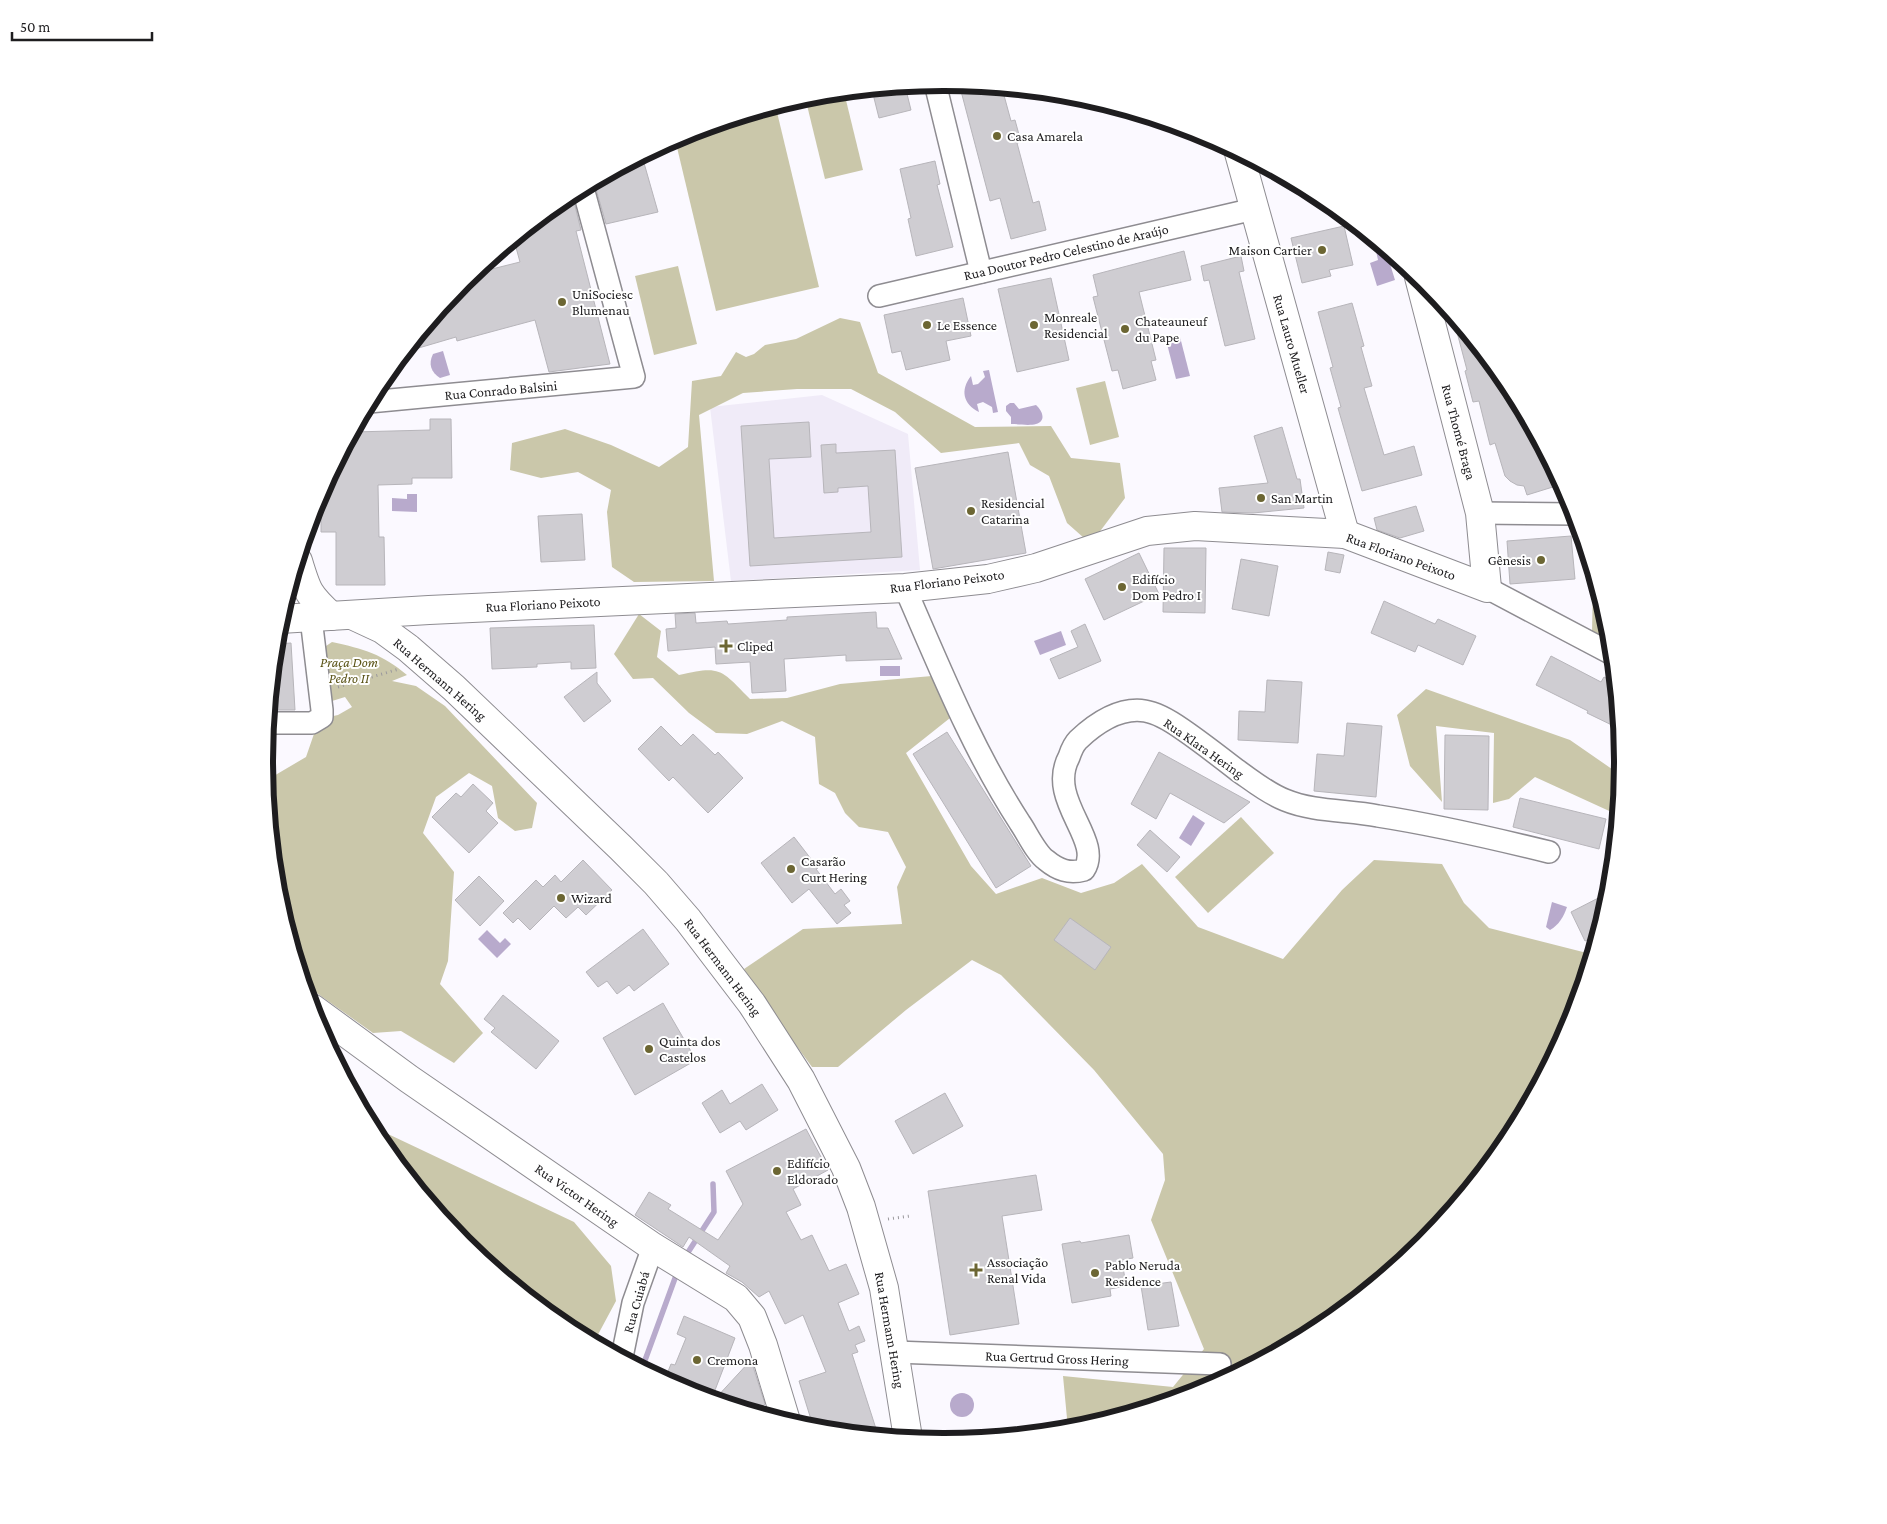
<svg xmlns="http://www.w3.org/2000/svg" width="1887" height="1524" viewBox="0 0 1887 1524" font-family="'Crimson Pro',serif">
<rect width="100%" height="100%" fill="#fbf9ff"/>
<polygon fill="#f0ebf8" points="822,395 908,434 920,570 731,581 710,407"/>
<g fill="#cac7aa">
<polygon points="844,92 863,170 825,179 805,97"/>
<polygon points="776,108 819,287 716,311 675,139 684,134"/>
<polygon points="678,266 697,344 654,355 635,276"/>
<polygon points="840,318 860,322 878,373 975,427 1051,426 1071,458 1120,463 1125,498 1098,534 1084,538 1067,523 1049,476 1030,465 1019,443 941,453 895,412 851,389 797,389 743,393 699,415 714,581 634,582 612,567 607,512 611,490 578,472 541,478 510,470 512,443 565,429 611,445 659,467 688,447 692,381 721,376 736,352 746,357 754,354 765,345 796,339"/>
<polygon points="1105,381 1119,437 1090,445 1076,388"/>
<polygon points="1593,585 1597,586 1610,630 1611,640 1592,632"/>
<path d="M 639,614 L 661,631 L 657,657 L 679,675 C 722,665 721,670 750,699 L 787,698 L 840,684 L 932,676 L 940,689 L 950,718 L 906,753 L 971,866 L 996,894 L 1042,878 L 1081,893 L 1114,883 L 1142,864 L 1198,927 L 1283,959 L 1342,890 L 1374,860 L 1442,864 L 1464,903 L 1489,928 L 1583,952 L 1593,949 L 1571,1022 L 1508,1140 L 1424,1243 L 1321,1327 L 1203,1390 L 1076,1428 L 1068,1429 L 1063,1376 L 1173,1387 L 1204,1349 L 1151,1220 L 1165,1180 L 1163,1154 L 1094,1070 L 1001,975 L 972,960 L 906,1010 L 838,1067 L 812,1067 L 778,1021 L 744,969 L 803,929 L 902,924 L 897,887 L 906,867 L 888,832 L 859,827 L 845,813 L 835,793 L 819,784 L 815,737 L 782,721 L 747,734 L 716,733 L 689,713 L 653,678 L 633,679 L 614,654 Z"/>
<path d="M 332,642 C 364,649 382,654 407,675 L 392,681 L 416,686 L 445,706 L 537,803 L 532,828 L 515,831 L 498,818 L 492,786 L 469,773 L 436,797 L 423,833 L 454,872 L 448,961 L 440,984 L 483,1033 L 454,1063 L 401,1031 L 373,1033 L 304,984 L 277,894 L 266,777 L 272,777 L 306,757 L 315,731 L 324,718 L 338,715 L 352,707 L 345,697 L 332,701 L 322,655 L 323,648 Z"/>
<polygon points="1426,689 1570,740 1622,776 1618,815 1535,777 1509,799 1493,803 1494,733 1436,726 1442,802 1410,766 1397,715"/>
<polygon points="1241,817 1274,853 1208,913 1175,877"/>
<polygon points="369,1122 388,1134 574,1222 611,1266 616,1301 594,1342 566,1327 463,1242 378,1139"/>
</g>
<g fill="#b8aacc">
<polygon points="1384,249 1386,251 1395,280 1377,286 1370,263 1378,260 1376,251"/>
<polygon points="1180,337 1190,376 1176,379 1166,340"/>
<path d="M 443,351 L 450,375 L 440,378 C 431,372 428,364 433,354 Z"/>
<path d="M 989,370 L 998,412 L 993,413 L 992,407 L 983,402 L 977,404 L 979,412 C 963,404 960,390 971,376 L 973,385 L 978,384 L 985,377 L 983,371 Z"/>
<path d="M 1010,403 L 1014,403 L 1019,409 L 1036,405 C 1042,410 1047,421 1036,424 C 1029,426 1018,424 1011,424 L 1011,417 L 1006,411 L 1006,406 Z"/>
<polygon points="407,494 417,494 417,512 392,511 392,498 407,499"/>
<polygon points="1061,631 1066,645 1040,655 1034,641"/>
<rect x="880" y="666" width="20" height="10"/>
<polygon points="1193,815 1205,823 1191,846 1179,838"/>
<path d="M 1552,902 L 1567,907 C 1564,916 1559,925 1550,930 L 1546,927 Z"/>
<polygon points="487,930 500,943 505,938 511,944 497,958 478,939"/>
<circle cx="962" cy="1405" r="12"/>
</g>
<g fill="none" stroke-linecap="round" stroke-linejoin="round">
<g stroke="#b8aacc" stroke-width="5.5">
<polyline points="685,1257 714,1212 713,1184"/>
<polyline points="644,1369 644,1363 678,1270"/>
</g>
</g>
<g fill="#cfcdd2" stroke="#b7b5ba">
<polygon points="905,86 911,110 879,118 872,90"/>
<polygon points="979,86 1002,88 1011,121 1015,120 1021,142 1017,143 1033,203 1039,201 1046,230 1011,239 1000,198 990,201 961,91"/>
<polygon points="642,156 658,212 606,224 594,182"/>
<polygon points="935,161 940,184 937,185 953,247 916,256 908,219 911,218 900,169"/>
<polygon points="572,194 581,230 576,231 610,364 549,372 535,320 457,341 456,337 405,352 463,281 472,274 520,262 514,240"/>
<polygon points="1344,226 1353,265 1329,270 1331,276 1302,283 1291,238"/>
<polygon points="1184,251 1191,280 1139,292 1156,360 1151,361 1156,380 1123,389 1118,370 1112,371 1093,297 1098,296 1093,275"/>
<polygon points="1241,256 1244,271 1239,272 1255,339 1225,346 1209,280 1204,281 1201,266"/>
<polygon points="1051,278 1069,360 1017,372 998,289"/>
<polygon points="963,298 971,336 946,341 950,360 906,370 901,351 892,353 884,315"/>
<polygon points="1352,303 1364,346 1361,347 1372,386 1364,388 1384,455 1414,446 1422,475 1362,491 1338,408 1341,407 1330,368 1333,367 1318,312"/>
<polygon points="1453,317 1509,385 1547,457 1556,486 1527,495 1524,486 1517,485 1510,481 1505,476 1495,443 1490,445 1479,401 1473,402 1465,371 1467,370"/>
<polygon points="430,419 451,419 452,478 412,478 412,484 378,485 379,537 384,537 385,585 336,585 336,532 321,532 321,505 315,505 328,479 339,479 339,459 353,432 430,430"/>
<polygon points="809,422 811,457 769,459 774,538 871,532 868,486 838,488 838,492 824,493 821,445 836,444 836,453 895,450 902,557 750,566 741,426"/>
<polygon points="1282,427 1297,479 1300,479 1304,508 1253,513 1222,512 1219,488 1268,483 1254,436"/>
<polygon points="1008,452 1026,553 933,569 915,468"/>
<polygon points="1416,506 1424,531 1400,538 1377,530 1374,518"/>
<polygon points="582,514 585,560 541,562 538,516"/>
<polygon points="1571,536 1575,579 1510,584 1507,541"/>
<polygon points="1164,548 1206,548 1205,613 1163,612"/>
<polygon points="1328,552 1344,555 1340,573 1325,570"/>
<polygon points="1139,553 1159,594 1104,620 1085,579"/>
<polygon points="1241,559 1278,566 1269,616 1232,609"/>
<polygon points="1384,601 1435,624 1438,619 1476,636 1463,665 1418,645 1415,652 1371,633"/>
<polygon points="876,612 877,628 888,628 902,659 846,661 846,655 784,659 786,691 752,693 750,662 716,664 715,647 668,651 666,629 676,628 675,614 695,613 696,623 727,621 728,624 787,620 787,617"/>
<polygon points="1085,624 1101,661 1059,679 1050,659 1078,647 1071,631"/>
<polygon points="594,625 596,668 571,669 571,662 537,664 537,667 492,669 490,628"/>
<polygon points="291,643 295,710 269,710 276,644"/>
<polygon points="1551,656 1601,682 1604,677 1615,683 1620,729 1587,713 1588,711 1536,685"/>
<polygon points="597,672 597,683 611,701 584,722 564,697"/>
<polygon points="1267,680 1302,682 1298,743 1238,740 1239,711 1265,712"/>
<polygon points="1347,723 1382,726 1376,797 1314,791 1317,754 1344,756"/>
<polygon points="661,726 681,746 693,734 715,755 718,752 743,778 708,813 673,777 669,781 638,749"/>
<polygon points="947,732 1031,866 996,888 913,754"/>
<polygon points="1445,735 1489,736 1488,810 1444,809"/>
<polygon points="1159,752 1250,802 1224,823 1170,793 1156,819 1131,804"/>
<polygon points="473,784 493,803 486,811 498,823 469,853 432,817 456,793 461,797"/>
<polygon points="1520,798 1606,819 1599,849 1513,827"/>
<polygon points="1150,830 1180,857 1167,872 1137,845"/>
<polygon points="794,837 818,868 816,869 835,894 841,889 850,901 844,905 851,913 837,924 809,889 792,903 761,863"/>
<polygon points="583,860 612,890 586,915 578,907 566,918 554,906 530,930 518,918 513,923 503,913 536,880 543,887 555,875 561,882"/>
<polygon points="479,876 504,901 480,926 455,900"/>
<polygon points="1610,892 1598,935 1585,941 1571,912"/>
<polygon points="1070,918 1111,947 1095,970 1054,940"/>
<polygon points="643,929 669,964 634,991 629,985 617,994 607,981 598,987 586,972"/>
<polygon points="503,995 559,1041 536,1069 491,1032 495,1028 484,1019"/>
<polygon points="663,1003 696,1060 635,1095 603,1038"/>
<polygon points="762,1084 778,1110 746,1130 740,1121 720,1133 702,1103 722,1090 730,1104"/>
<polygon points="945,1093 963,1126 913,1154 895,1121"/>
<polygon points="806,1129 828,1170 793,1189 801,1205 786,1212 801,1240 812,1235 829,1271 846,1264 859,1294 838,1303 849,1331 859,1326 865,1341 855,1345 858,1352 852,1354 878,1435 814,1429 799,1381 826,1372 803,1315 785,1324 769,1291 759,1297 742,1282 726,1273 730,1266 689,1237 683,1247 635,1215 649,1192 671,1205 668,1209 718,1240 743,1204 726,1171"/>
<polygon points="1036,1175 1042,1210 1002,1216 1019,1324 950,1335 928,1191"/>
<polygon points="1129,1235 1133,1258 1122,1260 1126,1286 1110,1289 1111,1296 1072,1303 1062,1244 1080,1241 1081,1243"/>
<polygon points="1171,1282 1179,1326 1148,1330 1141,1286"/>
<polygon points="684,1316 735,1338 712,1398 665,1379 671,1364 675,1365 686,1338 677,1334"/>
<polygon points="751,1360 765,1404 757,1412 715,1399"/>
</g>
<g fill="none" stroke-linecap="round" stroke-linejoin="round">
<defs>
<g id="street">
<polyline points="935,83 981,272"/>
<polyline points="879,296 1254,209"/>
<polyline points="369,402 634,377 583,188"/>
<polyline points="1480,513 1575,514"/>
<path d="M 905,588 C 940,668 972,749 1020,823 C 1027,833 1036,853 1046,860 C 1058,870 1069,874 1084,870 C 1104,840 1046,800 1069,757 C 1071,751 1074,744 1078,740 C 1095,724 1120,707 1145,711 C 1158,713 1172,722 1182,729 C 1201,742 1219,756 1237,770 C 1253,781 1267,793 1285,800 C 1314,812 1348,810 1378,816 C 1436,825 1492,838 1549,852"/>
<polyline points="1487,588 1612,654"/>
<polyline points="268,723 312,723 322,717 322,710 311,618"/>
<polyline points="895,1352 1220,1364"/>
<polyline points="622,1357 633,1303 653,1247"/>
</g>
<g id="secondary">
<polyline points="1239,153 1345,534"/>
<path d="M 298,561 C 307,591 308,595 331,616"/>
<polyline points="354,616 382,629 408,648 454,688 621,848 656,883 688,920 752,1004 801,1080 846,1168 861,1207 884,1288 908,1438"/>
<polyline points="280,619 429,610 905,588 988,579 1036,568 1147,531 1195,526 1345,534 1487,588 1480,513 1419,277"/>
<polyline points="312,1008 409,1079 653,1247 736,1298 752,1317 763,1345 786,1421"/>
</g>
</defs>
<use href="#street" stroke="#8e8c91" stroke-width="24"/>
<use href="#secondary" stroke="#8e8c91" stroke-width="30"/>
<g stroke="#9a989c" stroke-width="3" stroke-dasharray="1 4" stroke-linecap="butt">
<polyline points="338,687 399,669"/>
<polyline points="888,1219 910,1216"/>
</g>
<use href="#street" stroke="#fff" stroke-width="21"/>
<use href="#secondary" stroke="#fff" stroke-width="28"/>
</g>
<g fill="#6c6633" stroke="#fff" stroke-width="2">
<circle cx="997" cy="136" r="5"/>
<circle cx="1322" cy="250" r="5"/>
<circle cx="562" cy="302" r="5"/>
<circle cx="927" cy="325" r="5"/>
<circle cx="1034" cy="325" r="5"/>
<circle cx="1125" cy="329" r="5"/>
<circle cx="1261" cy="498" r="5"/>
<circle cx="971" cy="511" r="5"/>
<circle cx="1541" cy="560" r="5"/>
<circle cx="1122" cy="587" r="5"/>
<path d="M723.5 638.5h5v5h5v5h-5v5h-5v-5h-5v-5h5z"/>
<circle cx="791" cy="869" r="5"/>
<circle cx="561" cy="898" r="5"/>
<circle cx="649" cy="1049" r="5"/>
<circle cx="777" cy="1171" r="5"/>
<path d="M973.5 1262.5h5v5h5v5h-5v5h-5v-5h-5v-5h5z"/>
<circle cx="1095" cy="1273" r="5"/>
<circle cx="697" cy="1360" r="5"/>
</g>
<g text-anchor="middle" dominant-baseline="central" stroke-width="4" stroke-linejoin="round" paint-order="stroke">
<g font-size="14" fill="#1e1d1f" stroke="#fff" text-anchor="start">
<text x="1007" y="136">Casa Amarela</text>
<text x="1312" y="250" text-anchor="end">Maison Cartier</text>
<text x="572" y="294">UniSociesc<tspan x="572" dy="16">Blumenau</tspan></text>
<text x="1044" y="317">Monreale<tspan x="1044" dy="16">Residencial</tspan></text>
<text x="1135" y="321">Chateauneuf<tspan x="1135" dy="16">du Pape</tspan></text>
<text x="937" y="325">Le Essence</text>
<text x="1271" y="498">San Martin</text>
<text x="981" y="503">Residencial<tspan x="981" dy="16">Catarina</tspan></text>
<text x="1531" y="560" text-anchor="end">Gênesis</text>
<text x="1132" y="579">Edifício<tspan x="1132" dy="16">Dom Pedro I</tspan></text>
<text x="737" y="646">Cliped</text>
<text x="801" y="861">Casarão<tspan x="801" dy="16">Curt Hering</tspan></text>
<text x="571" y="898">Wizard</text>
<text x="659" y="1041">Quinta dos<tspan x="659" dy="16">Castelos</tspan></text>
<text x="787" y="1163">Edifício<tspan x="787" dy="16">Eldorado</tspan></text>
<text x="987" y="1262">Associação<tspan x="987" dy="16">Renal Vida</tspan></text>
<text x="1105" y="1265">Pablo Neruda<tspan x="1105" dy="16">Residence</tspan></text>
<text x="707" y="1360">Cremona</text>
</g>
<g font-size="14" fill="#1e1d1f" stroke="#fff">
<text transform="translate(1066 252) rotate(-13)">Rua Doutor Pedro Celestino de Araújo</text>
<text transform="translate(1292 344) rotate(74)">Rua Lauro Mueller</text>
<text transform="translate(501 390) rotate(-5)">Rua Conrado Balsini</text>
<text transform="translate(1459 432) rotate(75)">Rua Thomé Braga</text>
<text transform="translate(1401 556) rotate(20)">Rua Floriano Peixoto</text>
<text transform="translate(947 581) rotate(-7)">Rua Floriano Peixoto</text>
<text transform="translate(543 604) rotate(-3)">Rua Floriano Peixoto</text>
<text transform="translate(440 679) rotate(41)">Rua Hermann Hering</text>
<text transform="translate(1204 748) rotate(35)">Rua Klara Hering</text>
<text transform="translate(723 967) rotate(53)">Rua Hermann Hering</text>
<text transform="translate(577 1195) rotate(35)">Rua Victor Hering</text>
<text transform="translate(636 1302) rotate(-74)">Rua Cuiabá</text>
<text transform="translate(890 1330) rotate(80)">Rua Hermann Hering</text>
<text transform="translate(1057 1358) rotate(2)">Rua Gertrud Gross Hering</text>
</g>
<g font-size="14" font-style="italic" fill="#5a5316" stroke="#fff">
<text x="349" y="662">Praça Dom<tspan x="349" dy="16">Pedro II</tspan></text>
</g>
</g>
<path d="M0 0H1887V1524H0ZM943 91H944A670 670 0 0 1 1614 761V763A670 670 0 0 1 944 1433H943A670 670 0 0 1 273 763V761A670 670 0 0 1 943 91Z" fill="#fff" fill-rule="evenodd"/>
<path fill="none" stroke="#1e1d1f" stroke-width="6" d="M943 91H944A670 670 0 0 1 1614 761V763A670 670 0 0 1 944 1433H943A670 670 0 0 1 273 763V761A670 670 0 0 1 943 91Z"/>
<path d="M12 32v8h140v-8" fill="none" stroke="#1e1d1f" stroke-width="2.5"/>
<text x="20" y="32" font-size="15" fill="#1e1d1f" stroke="#ffffff" stroke-width="4" paint-order="stroke">50 m</text>
</svg>
